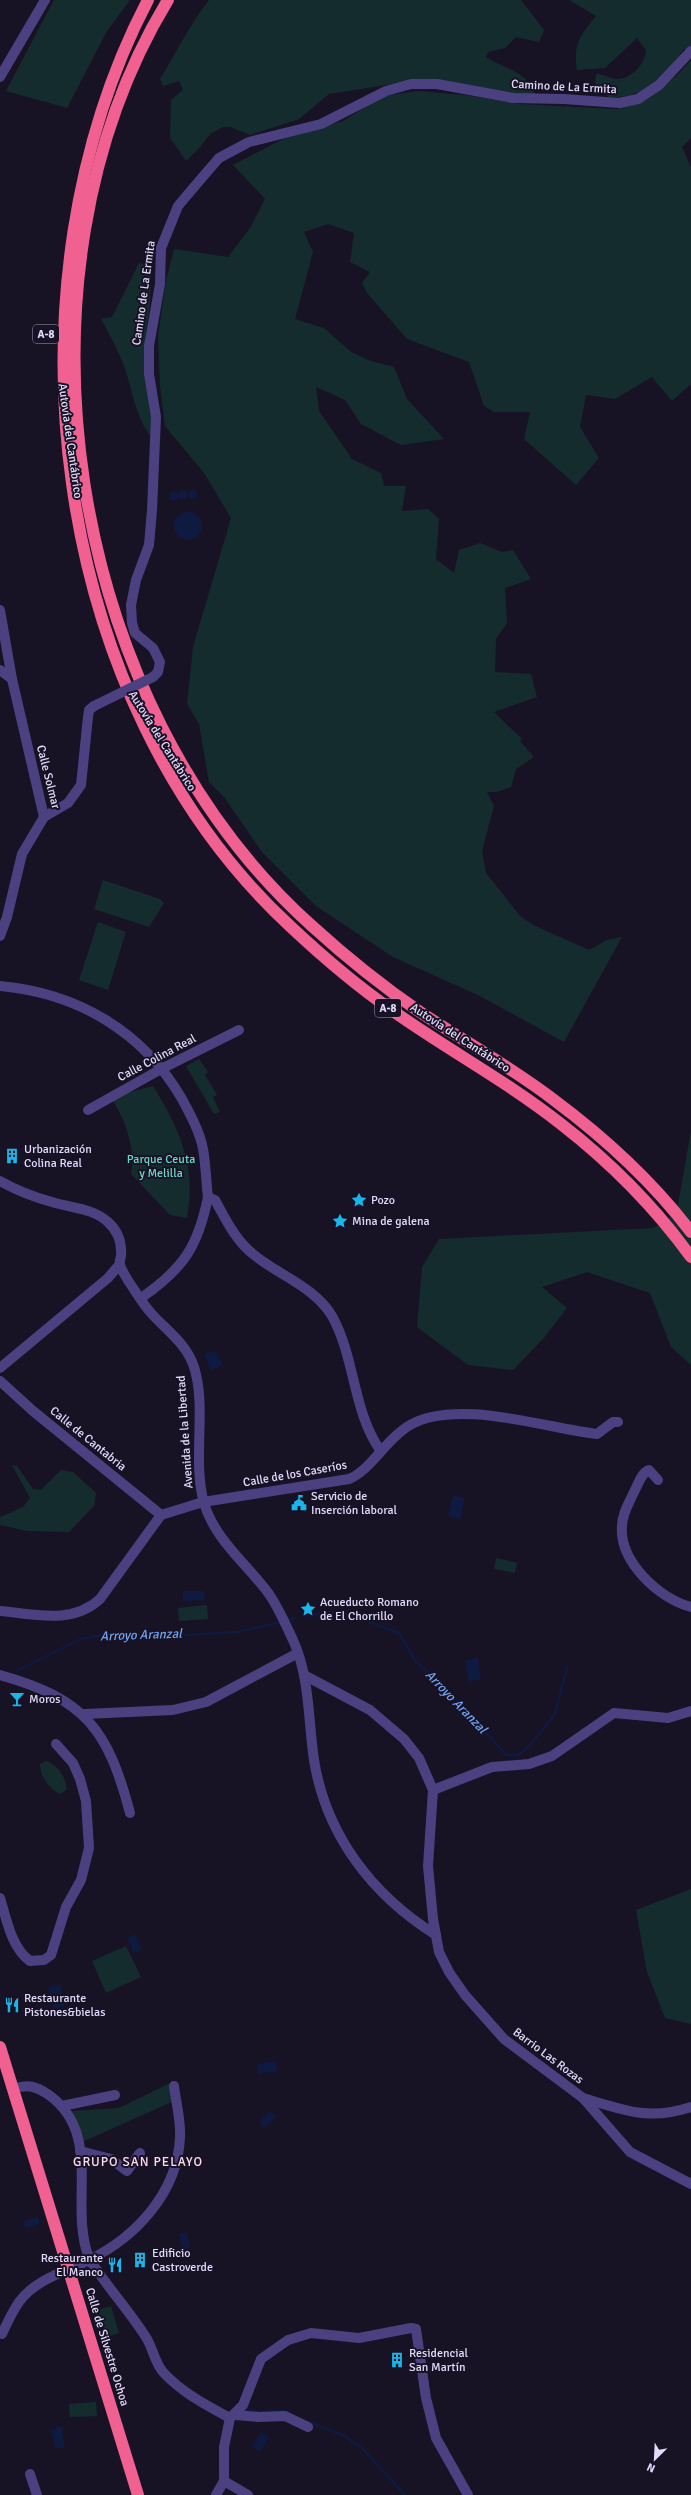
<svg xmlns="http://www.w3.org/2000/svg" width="691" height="2495" viewBox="0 0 691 2495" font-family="Signika,sans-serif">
<rect width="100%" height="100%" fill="#181225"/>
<g fill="#152c2f">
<polygon points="54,0 130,0 107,31 67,108 6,91"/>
<path d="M 209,0 L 521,0 L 544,30 L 539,42 L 516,37 L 505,48 L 488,52 L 486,57 C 505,70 527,70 535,95 L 514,95 L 412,81 L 329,94 L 299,119 L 250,135 L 230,127 L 223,127 L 210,134 L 200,147 L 186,161 L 170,138 L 171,100 L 183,90 L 179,81 L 163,86 L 160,79 C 176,53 190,24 209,0 Z"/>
<path d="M 569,0 L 691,0 L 691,50 L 684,49 C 662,78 646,99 608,97 L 595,83 L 596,74 C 604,74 610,79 617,79 C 632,79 645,64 646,50 L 637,38 L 605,68 L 577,70 C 573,44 580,36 596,16 Z"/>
<polygon points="691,60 691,138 682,147 691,167 691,384 672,401 652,377 615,399 586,395 580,427 599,458 576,485 524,439 530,412 494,412 484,406 469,362 407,339 367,293 362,283 370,272 350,262 354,233 328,224 304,232 313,252 295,319 324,328 351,352 371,361 394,367 407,399 444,439 401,445 361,424 345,400 316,387 319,411 352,459 381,473 384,486 406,486 402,511 428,509 439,519 436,559 454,573 459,550 480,543 502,552 513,550 531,579 505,588 507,623 496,639 495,672 531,674 537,697 494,712 522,739 520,741 534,757 516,769 511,787 497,792 487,792 494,806 482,851 486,873 520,916 533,925 589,950 607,940 622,937 564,1042 480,996 393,957 316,906 262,852 224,797 209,782 199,724 187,704 193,647 231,518 204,473 165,426 160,386 158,336 166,280 174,249 228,257 250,228 265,199 233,165 283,139 343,121 383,96 418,91 465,95 520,104 617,109 647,99 676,76"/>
<path d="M 139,263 L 145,265 L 151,275 L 150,304 L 145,339 L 146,367 L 152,408 L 152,438 C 135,417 133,391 124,366 C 118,350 110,335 101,319 L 112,317 Z"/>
<polygon points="103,880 160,899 164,903 149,927 94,909"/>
<polygon points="98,922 126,932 108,990 79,980"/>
<polygon points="199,1059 208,1072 205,1075 217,1095 213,1097 220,1112 214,1114 186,1066"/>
<path d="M 153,1086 C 179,1127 197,1168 187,1218 L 170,1215 L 131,1174 C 136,1149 125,1117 110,1097 Z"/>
<polygon points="691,1131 691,1365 671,1347 650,1293 587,1272 542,1287 567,1308 543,1339 513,1370 468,1365 417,1327 422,1267 439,1239 653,1228 667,1220 677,1210"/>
<polygon points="12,1465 17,1466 33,1489 41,1490 61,1470 73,1472 96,1493 94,1506 69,1532 27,1531 0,1525 0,1517 23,1507 30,1498"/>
<polygon points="496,1558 517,1563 515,1573 494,1569"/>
<polygon points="207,1605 208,1619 179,1621 178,1608"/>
<path d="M 46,1761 C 58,1765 65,1776 67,1789 L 60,1794 C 49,1789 40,1776 40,1764 Z"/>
<polygon points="691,1889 691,2024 665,2018 647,1972 636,1910"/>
<polygon points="126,1946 141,1977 106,1993 92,1961"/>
<polygon points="172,2082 174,2101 82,2142 72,2111 119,2108"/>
<polygon points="111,2306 119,2333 107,2337 98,2310"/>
<polygon points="96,2402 97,2416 70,2417 69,2404"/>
</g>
<g fill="#0f1a41">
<circle cx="193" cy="494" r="4.5"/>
<circle cx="183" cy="495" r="4.5"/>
<circle cx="174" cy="496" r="4.5"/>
<circle cx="188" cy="526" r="14"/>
<polygon points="212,1351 218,1355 223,1365 211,1370 204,1354"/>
<polygon points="453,1495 465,1498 460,1519 448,1516"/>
<polygon points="183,1591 204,1591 205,1600 183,1601"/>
<polygon points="478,1658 481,1679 469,1682 465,1660"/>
<polygon points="135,1934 142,1950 134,1953 127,1938"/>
<polygon points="60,1985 65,2006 54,2009 48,1987"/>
<polygon points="276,2061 277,2071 258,2074 257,2064"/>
<polygon points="270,2111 276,2117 264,2128 259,2122"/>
<polygon points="38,2217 40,2224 25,2228 24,2221"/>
<polygon points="187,2233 190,2247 185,2250 182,2249 179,2234"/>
<polygon points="59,2426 63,2428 62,2431 65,2447 56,2449 51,2431"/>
<polygon points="261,2432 269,2437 260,2452 252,2447"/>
</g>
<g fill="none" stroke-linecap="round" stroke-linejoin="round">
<g stroke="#0f1a41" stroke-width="2.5">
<polyline points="304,1616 336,1612 351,1615 399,1633 416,1662 445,1687 506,1755 519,1755 530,1745 555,1714 567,1667"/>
<polyline points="286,1621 295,1618"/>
<polyline points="17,1671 81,1639 102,1635 186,1635 238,1632 281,1622"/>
<path d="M 244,2410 C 252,2409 256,2412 263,2412 C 272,2412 279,2408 288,2412"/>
<polyline points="311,2423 345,2436 363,2449 405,2495"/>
</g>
<g stroke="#4c4180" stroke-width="10">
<polyline points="0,77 45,0"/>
<polyline points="0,610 12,679"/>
<polyline points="0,670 12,679 44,817 22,854 7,917 0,936"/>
<polyline points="153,677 158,672 160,662 153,648 135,633 132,623 131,605 136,580 149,545 152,510 156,417 149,374 149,346 160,284 161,248 178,206 200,180 219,158 249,142 321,124 386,91 411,84 437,84 513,98 564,99 619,103 638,99 659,85 691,51"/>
<polyline points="44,817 68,803 81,785 88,717 89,710 94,706"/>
<path d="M 0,986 C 77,993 143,1031 182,1099 C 190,1114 200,1132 203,1149 C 206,1165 206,1182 208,1197 L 215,1200 C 225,1218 236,1241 253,1254 C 278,1275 315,1287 332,1316 C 355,1357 353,1412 380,1450"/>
<polyline points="88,1110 163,1068 239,1030"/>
<path d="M 0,1181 C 16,1190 34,1197 52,1202 C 71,1208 93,1208 108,1222 C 118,1231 122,1243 121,1256 C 120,1260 119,1262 120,1265 C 122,1271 126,1277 129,1282 C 136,1292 143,1304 151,1313 C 167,1331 186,1343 194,1367 C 207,1407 192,1460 204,1503 C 215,1540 247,1564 269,1594 C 278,1607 286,1625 293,1640 C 310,1677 308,1720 314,1760 C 326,1835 372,1895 436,1935"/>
<path d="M 141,1298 C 183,1269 198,1247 208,1197"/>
<polyline points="0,1368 108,1278 120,1264"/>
<polyline points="0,1381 33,1411 161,1515"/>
<path d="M 658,1480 L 649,1470 C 641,1473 638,1485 634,1492 C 629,1503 622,1514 622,1526 C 619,1561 659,1599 691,1607"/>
<path d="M 0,1611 C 34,1614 72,1625 100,1599 L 161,1515 L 203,1502 L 349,1479 C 371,1470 386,1439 410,1425 C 457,1398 545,1428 597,1434 L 613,1422 L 618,1422"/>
<path d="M 0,1675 C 86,1699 108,1730 130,1813"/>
<polyline points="304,1675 370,1710 404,1739 419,1758 433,1790 428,1866 433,1919 439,1952 449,1972 465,1995 504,2039 583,2098 630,2152 691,2184"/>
<polyline points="85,1714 173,1710 206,1702 298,1653"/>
<polyline points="433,1790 492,1767 529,1764 552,1756 614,1713 668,1718 691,1711"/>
<path d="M 0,1898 C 7,1920 11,1947 30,1961 L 44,1960 L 51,1955 L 66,1907 L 81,1880 L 89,1848 L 86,1801 L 80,1779 L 73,1763 L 56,1744"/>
<path d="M 13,2089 C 28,2084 36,2086 49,2095 C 104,2135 68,2204 89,2258 C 91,2264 96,2268 99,2273 C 114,2295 133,2316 147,2339 C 153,2349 155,2363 163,2372 C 181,2392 206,2405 230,2418"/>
<path d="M 583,2098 C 624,2110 648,2121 691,2107"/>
<polyline points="62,2106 115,2095"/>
<polyline points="80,2151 111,2159 127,2171 140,2153"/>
<path d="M 2,2334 C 7,2323 12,2312 19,2302 C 36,2279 65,2272 89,2260 C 136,2237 178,2192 180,2137 C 181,2120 176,2103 174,2086"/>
<polyline points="236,2415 258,2417 285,2416 308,2427"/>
<polyline points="230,2418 243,2405 261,2359 288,2340 311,2333 359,2338 411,2328 416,2329 426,2398 436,2438 468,2495"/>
<polyline points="30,2474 37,2495"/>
<polyline points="224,2481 248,2495"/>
<polyline points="216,2495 224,2481 224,2447 230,2418"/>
</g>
<g stroke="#f06091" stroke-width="12">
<path d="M 148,0 C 0,282 46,701 291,927 C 323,957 357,986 393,1011 C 448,1050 508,1082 561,1124 C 610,1162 654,1206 691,1257"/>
<path d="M 168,0 C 0,276 65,705 312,926 C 346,957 382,986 420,1012 C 464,1041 511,1067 554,1100 C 605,1138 652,1181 691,1232"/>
<polyline points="0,2047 138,2495"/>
</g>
<polyline stroke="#4c4180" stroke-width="10" points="94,706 153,677"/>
</g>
<defs>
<symbol id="building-bare" viewBox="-9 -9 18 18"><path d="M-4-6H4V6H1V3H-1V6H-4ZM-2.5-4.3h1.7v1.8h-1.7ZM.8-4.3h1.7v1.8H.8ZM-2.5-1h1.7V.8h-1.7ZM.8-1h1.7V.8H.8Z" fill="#18b7e9" stroke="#181225" stroke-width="2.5" paint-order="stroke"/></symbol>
<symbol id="sight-bare" viewBox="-9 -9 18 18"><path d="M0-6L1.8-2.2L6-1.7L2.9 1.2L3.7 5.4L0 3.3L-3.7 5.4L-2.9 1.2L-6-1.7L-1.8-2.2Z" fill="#18b7e9" stroke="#181225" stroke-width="2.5" paint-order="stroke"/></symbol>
<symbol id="civic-bare" viewBox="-9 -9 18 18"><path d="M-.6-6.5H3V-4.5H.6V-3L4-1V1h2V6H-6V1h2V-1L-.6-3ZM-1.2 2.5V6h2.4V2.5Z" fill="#18b7e9" stroke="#181225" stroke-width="2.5" paint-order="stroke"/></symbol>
<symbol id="bar-bare" viewBox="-9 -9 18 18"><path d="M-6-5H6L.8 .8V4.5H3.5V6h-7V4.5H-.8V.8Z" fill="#18b7e9" stroke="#181225" stroke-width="2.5" paint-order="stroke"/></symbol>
<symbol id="restaurant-bare" viewBox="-9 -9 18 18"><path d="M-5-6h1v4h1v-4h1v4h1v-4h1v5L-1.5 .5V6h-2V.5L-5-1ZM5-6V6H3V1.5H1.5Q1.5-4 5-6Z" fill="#18b7e9" stroke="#181225" stroke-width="2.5" paint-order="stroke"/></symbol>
</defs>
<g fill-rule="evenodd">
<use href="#building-bare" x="1" y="1145" width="22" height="22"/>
<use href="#sight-bare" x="348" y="1189" width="22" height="22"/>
<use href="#sight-bare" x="329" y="1210" width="22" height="22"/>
<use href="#civic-bare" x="288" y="1492" width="22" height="22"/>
<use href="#sight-bare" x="297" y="1598" width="22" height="22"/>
<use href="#bar-bare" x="6" y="1688" width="22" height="22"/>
<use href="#restaurant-bare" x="1" y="1994" width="22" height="22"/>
<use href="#building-bare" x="129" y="2249" width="22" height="22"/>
<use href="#restaurant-bare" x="104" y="2254" width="22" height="22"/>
<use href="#building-bare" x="386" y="2349" width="22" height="22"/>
</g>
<g text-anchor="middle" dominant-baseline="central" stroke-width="4" stroke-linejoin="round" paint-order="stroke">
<g fill="#181225" stroke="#a59ebb" stroke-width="1">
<rect x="33" y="325" width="26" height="18" rx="3"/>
<rect x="375" y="999" width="26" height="18" rx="3"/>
</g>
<g font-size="11" font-weight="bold" fill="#e2dafb">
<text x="46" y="334">A-8</text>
<text x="388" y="1008">A-8</text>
</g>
<g font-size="12" fill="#e2dafb" stroke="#181225">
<text transform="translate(564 87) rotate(3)">Camino de La Ermita</text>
<text transform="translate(144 293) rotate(-82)">Camino de La Ermita</text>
<text transform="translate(70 441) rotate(82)">Autovía del Cantábrico</text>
<text transform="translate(162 741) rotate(58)">Autovía del Cantábrico</text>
<text transform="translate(48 777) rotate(76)">Calle Solmar</text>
<text transform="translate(460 1038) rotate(33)">Autovía del Cantábrico</text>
<text transform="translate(157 1058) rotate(-28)">Calle Colina Real</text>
<text transform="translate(185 1432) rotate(-94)">Avenida de la Libertad</text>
<text transform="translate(88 1439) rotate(39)">Calle de Cantabria</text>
<text transform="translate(295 1474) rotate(-10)">Calle de los Caseríos</text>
<text transform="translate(548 2056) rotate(37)">Barrio Las Rozas</text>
<text transform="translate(107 2347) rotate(73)">Calle de Silvestre Ochoa</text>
</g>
<g font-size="12" fill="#e2dafb" stroke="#181225" text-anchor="start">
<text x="24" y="1149">Urbanización<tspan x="24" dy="14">Colina Real</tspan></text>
<text x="371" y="1200">Pozo</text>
<text x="352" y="1221">Mina de galena</text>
<text x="311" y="1496">Servicio de<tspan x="311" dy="14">Inserción laboral</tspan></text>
<text x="320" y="1602">Acueducto Romano<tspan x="320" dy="14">de El Chorrillo</tspan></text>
<text x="29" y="1699">Moros</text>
<text x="24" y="1998">Restaurante<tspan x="24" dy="14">Pistones&amp;bielas</tspan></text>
<text x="152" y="2253">Edificio<tspan x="152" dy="14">Castroverde</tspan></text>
<text x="103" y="2258" text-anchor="end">Restaurante<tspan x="103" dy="14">El Manco</tspan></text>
<text x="409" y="2353">Residencial<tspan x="409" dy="14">San Martín</tspan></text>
</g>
<g font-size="12" fill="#6cd5ca" stroke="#181225">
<text x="161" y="1159">Parque Ceuta<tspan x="161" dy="14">y Melilla</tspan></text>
</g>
<g font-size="13" font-style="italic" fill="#71a4f2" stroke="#181225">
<text transform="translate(141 1635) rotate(-2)">Arroyo Aranzal</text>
<text transform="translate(456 1702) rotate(46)">Arroyo Aranzal</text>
</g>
<g font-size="13" letter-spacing="1" fill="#fcdbeb" stroke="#181225">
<text x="138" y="2162">GRUPO SAN PELAYO</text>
</g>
</g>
<g transform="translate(655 2459) rotate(204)" stroke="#181225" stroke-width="3" paint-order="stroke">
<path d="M0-3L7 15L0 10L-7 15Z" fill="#e2dafb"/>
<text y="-6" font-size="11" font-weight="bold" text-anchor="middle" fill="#e2dafb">N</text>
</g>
</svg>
